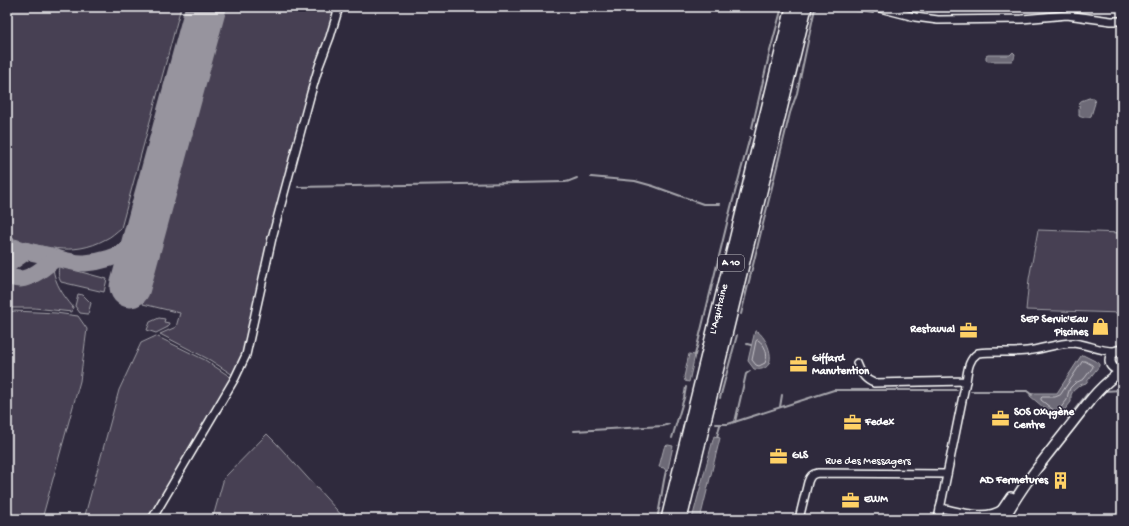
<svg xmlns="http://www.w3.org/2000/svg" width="1129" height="526" viewBox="0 0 1129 526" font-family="'Gochi Hand',sans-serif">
<rect width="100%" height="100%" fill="#2f2a3d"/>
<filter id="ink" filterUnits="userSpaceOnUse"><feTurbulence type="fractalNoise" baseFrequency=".025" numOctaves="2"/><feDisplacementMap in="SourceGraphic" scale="8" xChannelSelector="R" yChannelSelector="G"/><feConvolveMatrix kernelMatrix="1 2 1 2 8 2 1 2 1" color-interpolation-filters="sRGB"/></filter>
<g filter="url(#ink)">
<g fill="#464152" stroke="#a2a0a8">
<path d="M 7,7 L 181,7 L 121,228 C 116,232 111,237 106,239 C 72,258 41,246 7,237 Z"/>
<polygon points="225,7 337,7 245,345 239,364 233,375 210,360 160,334 176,327 180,313 143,304"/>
<polygon points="1038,230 1122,233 1122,313 1026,310 1029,279"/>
<path d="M 59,266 L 107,279 L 104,292 L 61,282 C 58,277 58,272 59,266 Z"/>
<path d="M 49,267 L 53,268 C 55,284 63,295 73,307 L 72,312 L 34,308 L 7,308 L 7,282 L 18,285 Z"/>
<polygon points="78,294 83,295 91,303 88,314 80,313 75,306"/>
<polygon points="15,311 56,313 78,316 87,329 80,381 42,519 7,519 7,312"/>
<polygon points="159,318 165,319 164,322 169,323 168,327 156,333 147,330 150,322"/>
<polygon points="156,336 205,360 232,378 147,519 84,519 119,390 141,343"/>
<polygon points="267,434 276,443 345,519 221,519 213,517 224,478"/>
</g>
<g fill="#6d6a77" stroke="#a7a6ad">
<path d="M 1013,52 L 1015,54 C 1014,58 1015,60 1011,61 L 988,61 L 986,60 L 986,56 L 988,55 L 1010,55 Z"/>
<path d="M 1089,98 L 1093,98 L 1094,100 L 1095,103 L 1091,116 C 1088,118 1082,118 1079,116 C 1079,114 1079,111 1079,109 C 1080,99 1079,102 1089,98 Z"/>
<path d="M 755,331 L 757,331 C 770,340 780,373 754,369 L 748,361 L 749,356 Z"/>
<polygon points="689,354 695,355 689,382 685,381 684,377"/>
<polygon points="1083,355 1099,363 1099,366 1086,383 1080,385 1073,391 1071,395 1071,402 1058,418 1056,418 1030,396 1030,394 1033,393 1057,393 1081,356"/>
<polygon points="714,436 720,438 700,519 692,519"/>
<polygon points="668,445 673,446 668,469 666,471 664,468 659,467 664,448 665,446"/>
</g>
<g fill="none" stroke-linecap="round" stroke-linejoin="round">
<g stroke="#c5c3c9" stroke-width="1">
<path d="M 758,340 C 765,344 769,355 765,363 L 759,366 L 756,365 L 752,360 L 756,341 Z"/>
<polygon points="1083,361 1085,361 1092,365 1093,367 1084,379 1075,383 1070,388 1068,394 1067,400 1058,411 1056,412 1041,400 1041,398 1042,397 1055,397 1060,395"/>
</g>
<g stroke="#a7a6ad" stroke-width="2">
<polyline points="837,7 873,13"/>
<polyline points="752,128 770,51 782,7"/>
<polyline points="591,177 635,181 653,186 703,204 720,204"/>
<path d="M 298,187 L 565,182 C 569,182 573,179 577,178"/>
<polyline points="741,314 790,113 797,93 815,8"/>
<polyline points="747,344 751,345"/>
<polyline points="695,355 731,207 750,137"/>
<polyline points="971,391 1027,391 1032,395"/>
<polyline points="720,398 737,335"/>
<polyline points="780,407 782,395"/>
<polyline points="1068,418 1087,394"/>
<polyline points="735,422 746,374 750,371"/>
<polyline points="716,424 728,424 834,390 957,390"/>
<polyline points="574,431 663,426 669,424"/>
<polyline points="717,437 720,425"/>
<polyline points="672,438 684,398 686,387"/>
<polyline points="1052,457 1104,391 1122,390"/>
<polyline points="1035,478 1047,464"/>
<path d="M 657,519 C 661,503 662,487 666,471"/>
</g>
<g stroke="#97949e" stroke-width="17">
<path d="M 7,246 C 21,250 35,253 49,256 C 60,259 73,264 85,263 C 100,262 119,257 131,247 C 136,243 140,236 144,230"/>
<polyline points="7,265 27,251"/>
<path d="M 7,276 C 11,277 15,279 20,279 C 33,278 46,266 56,258"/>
</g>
<polyline stroke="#97949e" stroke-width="41" points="130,287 206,7"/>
<defs>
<g id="minor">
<polyline points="876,7 915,17 938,20 1022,19 1067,15 1111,21 1122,21"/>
<path d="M 857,363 C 860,372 865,380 874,383 L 966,381 C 968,370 968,360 978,353 C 994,351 1011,353 1027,351 C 1043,349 1058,343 1073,343 C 1088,344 1100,352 1116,351"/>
<path d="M 940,508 C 958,511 986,521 1002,509"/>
<polyline points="152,519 235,378 246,355 272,238 311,93 319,66 330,37 339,7"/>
<path d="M 799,519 L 808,482 C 810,476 812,474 818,473 L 947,474"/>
<polyline points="938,519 966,381"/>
</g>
<g id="tertiary">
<path d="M 1122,350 C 1106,351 1106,370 1122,370"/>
<polyline points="996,519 1011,497"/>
<path d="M 1004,519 C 1021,487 1044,459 1066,431 C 1083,410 1098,386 1122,371"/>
</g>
<g id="motorway">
<path id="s1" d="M 668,519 L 793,7"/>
<polyline points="680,519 805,7"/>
</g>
</defs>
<use href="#minor" stroke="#fff" stroke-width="10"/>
<use href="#tertiary" stroke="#fff" stroke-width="12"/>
<use href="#motorway" stroke="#fff" stroke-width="16"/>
<use href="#minor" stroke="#2f2a3d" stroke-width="7"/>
<use href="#tertiary" stroke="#2f2a3d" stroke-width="9"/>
<use href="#motorway" stroke="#2f2a3d" stroke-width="13"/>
</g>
</g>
<defs>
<symbol id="shop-bare" viewBox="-9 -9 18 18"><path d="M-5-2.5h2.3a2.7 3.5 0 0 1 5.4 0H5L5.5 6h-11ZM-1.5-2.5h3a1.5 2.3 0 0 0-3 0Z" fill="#ffd166" stroke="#2f2a3d" stroke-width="2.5" paint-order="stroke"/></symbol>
<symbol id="office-bare" viewBox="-9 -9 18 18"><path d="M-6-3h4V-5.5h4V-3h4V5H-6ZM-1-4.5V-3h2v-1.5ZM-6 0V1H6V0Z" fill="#ffd166" stroke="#2f2a3d" stroke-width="2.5" paint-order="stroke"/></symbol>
<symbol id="building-bare" viewBox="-9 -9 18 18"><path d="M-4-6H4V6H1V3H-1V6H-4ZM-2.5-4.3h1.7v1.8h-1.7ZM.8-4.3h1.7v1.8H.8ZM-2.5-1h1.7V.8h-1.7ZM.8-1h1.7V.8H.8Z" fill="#ffd166" stroke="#2f2a3d" stroke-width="2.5" paint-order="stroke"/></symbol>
</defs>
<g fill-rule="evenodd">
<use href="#shop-bare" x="1088" y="314" width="25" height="25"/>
<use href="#office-bare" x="956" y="318" width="25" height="25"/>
<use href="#office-bare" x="786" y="352" width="25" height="25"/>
<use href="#office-bare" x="988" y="406" width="25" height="25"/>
<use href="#office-bare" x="840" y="410" width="25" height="25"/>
<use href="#office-bare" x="766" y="444" width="25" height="25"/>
<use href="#building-bare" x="1048" y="468" width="25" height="25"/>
<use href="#office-bare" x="838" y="488" width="25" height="25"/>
</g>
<g text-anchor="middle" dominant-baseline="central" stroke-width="3" stroke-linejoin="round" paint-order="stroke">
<rect fill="#2f2a3d" stroke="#c1bfc5" stroke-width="1" x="718" y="255" width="26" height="16" rx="3"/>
<g font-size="10" font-weight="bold" fill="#fff">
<text x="731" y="263">A 10</text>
</g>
<g font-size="11" fill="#fff" stroke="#2f2a3d">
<text stroke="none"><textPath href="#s1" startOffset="216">L'Aquitaine</textPath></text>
<text x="868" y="462">Rue des Messagers</text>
</g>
<g font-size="11" font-weight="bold" fill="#fff" stroke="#2f2a3d" text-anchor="start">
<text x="1088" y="320" text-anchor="end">SEP Servic'Eau<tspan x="1088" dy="13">Piscines</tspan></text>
<text x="955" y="330" text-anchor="end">Restauval</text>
<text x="812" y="359">Giffard<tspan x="812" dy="13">Manutention</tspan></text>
<text x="1014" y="413">SOS Oxygène<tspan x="1014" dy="13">Centre</tspan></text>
<text x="865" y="423">Fedex</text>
<text x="792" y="456">GLS</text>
<text x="1048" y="481" text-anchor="end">AD Fermetures</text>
<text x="864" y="500">EWM</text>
</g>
</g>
<rect width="1129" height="526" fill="none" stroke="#2f2a3d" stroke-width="24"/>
<rect x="12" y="12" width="1105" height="502" fill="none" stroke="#fff" stroke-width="1.5" filter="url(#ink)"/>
</svg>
